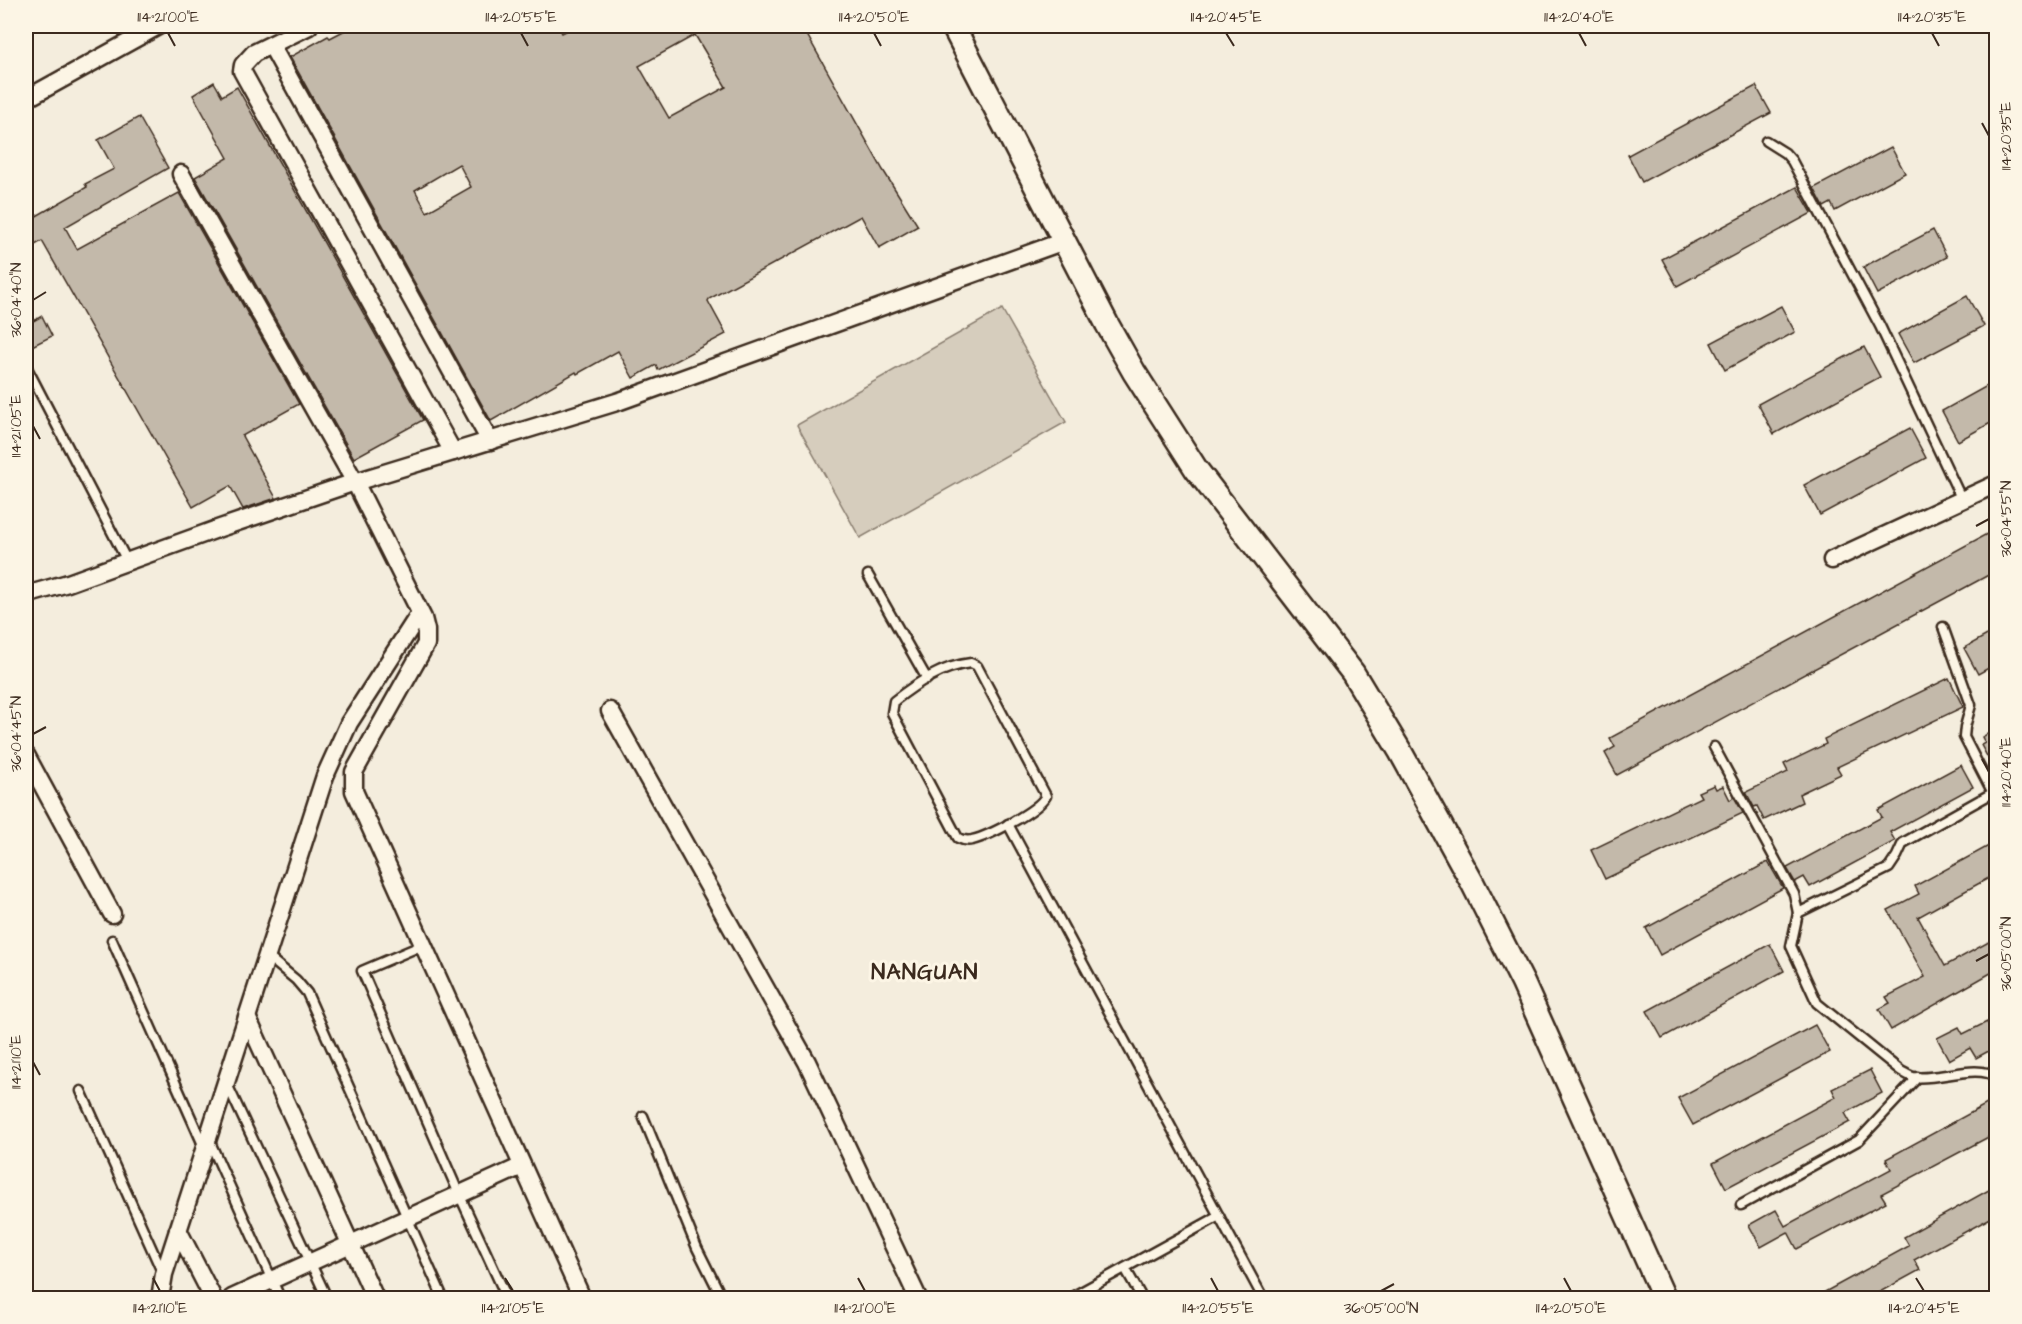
<svg xmlns="http://www.w3.org/2000/svg" width="2022" height="1324" viewBox="0 0 2022 1324" font-family="'Architects Daughter',sans-serif">
<rect width="100%" height="100%" fill="#f4eddd"/>
<filter id="ink" filterUnits="userSpaceOnUse"><feTurbulence type="fractalNoise" baseFrequency=".0167" numOctaves="2"/><feDisplacementMap in="SourceGraphic" scale="12" xChannelSelector="R" yChannelSelector="G"/><feConvolveMatrix kernelMatrix="1 2 1 2 8 2 1 2 1" color-interpolation-filters="sRGB"/></filter>
<g filter="url(#ink)">
<polygon fill="#d6cdbd" stroke="#887c6e" stroke-width="1.5" points="1002,309 1066,422 860,538 797,425"/>
<g fill="#c3b9aa" stroke="#3b2a1e" stroke-width="1.5" fill-rule="evenodd">
<path d="M 353,26 L 558,26 L 562,33 L 576,26 L 802,26 L 883,170 L 918,226 L 879,248 L 861,216 L 709,299 L 708,301 L 726,334 L 658,370 L 656,365 L 633,378 L 618,351 L 577,374 L 576,372 L 491,421 L 290,57 L 328,36 L 330,38 ZM 695,35 L 726,87 L 669,118 L 639,66 ZM 459,164 L 471,187 L 427,212 L 415,190 Z"/>
<polygon points="214,82 222,96 237,87 423,420 354,458 195,177 228,158 193,95"/>
<polygon points="1756,86 1771,113 1642,182 1628,155"/>
<polygon points="139,117 168,168 65,227 77,249 179,193 299,404 242,436 276,498 243,509 230,486 193,507 42,241 26,250 26,222 87,187 85,184 114,169 98,140"/>
<polygon points="1891,147 1905,173 1835,211 1831,203 1824,207 1814,188"/>
<polygon points="1797,187 1812,213 1677,286 1662,259"/>
<polygon points="1933,230 1947,257 1877,294 1863,267"/>
<polygon points="1967,296 1984,326 1914,363 1898,334"/>
<polygon points="1781,306 1795,332 1725,370 1711,343"/>
<polygon points="42,316 52,336 26,349 26,325"/>
<polygon points="1864,347 1880,377 1774,434 1758,404"/>
<polygon points="1996,381 1996,420 1958,441 1942,411"/>
<polygon points="1910,428 1926,458 1820,515 1804,485"/>
<polygon points="1996,529 1996,571 1617,775 1605,753 1615,747 1610,738"/>
<polygon points="1996,630 1996,664 1978,674 1964,648"/>
<polygon points="1949,678 1963,707 1837,767 1841,774 1799,794 1802,802 1764,820 1757,806 1754,807 1746,792 1788,772 1784,764 1826,744 1824,739"/>
<polygon points="1996,729 1996,773 1981,745 1985,743 1982,737"/>
<polygon points="1961,765 1973,787 1890,832 1895,841 1810,887 1804,877 1795,882 1787,868 1882,817 1878,810"/>
<polygon points="1714,785 1716,789 1723,786 1730,800 1734,797 1743,813 1605,879 1591,850 1701,797 1698,792"/>
<polygon points="1996,842 1996,874 1918,917 1945,966 1996,938 1996,970 1891,1030 1879,1009 1890,1003 1886,997 1925,977 1888,910 1919,894 1915,886"/>
<polygon points="1768,862 1783,888 1660,955 1646,928"/>
<polygon points="1770,944 1784,971 1662,1038 1647,1011"/>
<polygon points="1987,1022 1996,1040 1996,1047 1976,1058 1970,1048 1949,1060 1937,1038 1959,1027 1963,1034"/>
<polygon points="1815,1025 1830,1052 1693,1125 1678,1098"/>
<polygon points="1870,1070 1882,1093 1845,1113 1850,1122 1726,1188 1713,1163 1836,1097 1832,1089"/>
<polygon points="1996,1099 1996,1133 1881,1194 1886,1202 1797,1249 1788,1232 1761,1247 1749,1225 1776,1210 1785,1226 1891,1169 1886,1159"/>
<polygon points="1996,1186 1996,1215 1914,1260 1920,1270 1867,1299 1812,1299 1909,1246 1904,1237"/>
</g>
<g fill="none" stroke-linecap="round" stroke-linejoin="round">
<defs>
<g id="lane">
<polyline points="1766,141 1785,153 1792,161 1880,326 1962,500"/>
<polyline points="26,366 127,561"/>
<polyline points="868,575 927,679"/>
<polyline points="1943,627 1971,705 1965,727 1964,737 1996,799"/>
<path d="M 971,663 L 977,666 L 1046,796 C 1038,811 989,836 972,840 C 967,841 962,840 958,838 L 892,713 L 894,701 C 917,683 942,666 971,663 Z"/>
<path d="M 1714,747 L 1794,894 L 1798,913 L 1791,946 L 1817,1003 L 1901,1071 C 1905,1073 1909,1076 1913,1077 C 1937,1081 1978,1063 1996,1077"/>
<polyline points="1008,824 1263,1298"/>
<polyline points="1798,913 1889,868 1897,856 1903,843 1996,791"/>
<polyline points="112,940 204,1147"/>
<polyline points="423,945 362,971 459,1194 507,1298"/>
<polyline points="267,956 296,980 307,993 443,1298"/>
<polyline points="227,1084 327,1298"/>
<polyline points="81,1091 163,1274"/>
<polyline points="643,1116 697,1248 722,1298"/>
<polyline points="209,1140 280,1298"/>
<polyline points="1741,1205 1859,1140 1918,1077"/>
<polyline points="1125,1268 1142,1298"/>
<polyline points="1070,1298 1219,1216"/>
</g>
<g id="street">
<polyline points="309,26 254,53 243,65 242,71 453,452"/>
<polyline points="271,45 490,441"/>
<polyline points="26,99 158,26"/>
<polyline points="181,174 355,482 423,618 426,630 426,644 354,772 354,791 582,1298"/>
<polyline points="1832,560 1996,484"/>
<polyline points="26,595 68,583 220,528 355,482 620,401 1064,241"/>
<polyline points="610,711 807,1062 918,1298"/>
<polyline points="26,755 112,914"/>
<polyline points="247,1017 375,1298"/>
<polyline points="178,1230 213,1298"/>
<polyline points="160,1298 164,1274 325,776 349,723 420,613"/>
<polyline points="232,1298 522,1166"/>
</g>
<polyline id="secondary" points="953,26 1107,324 1134,372 1196,469 1353,673 1400,751 1473,884 1523,983 1664,1298"/>
</defs>
<use href="#lane" stroke="#3b2a1e" stroke-width="13"/>
<use href="#street" stroke="#3b2a1e" stroke-width="21"/>
<use href="#secondary" stroke="#3b2a1e" stroke-width="27"/>
<use href="#lane" stroke="#fcf5e5" stroke-width="8"/>
<use href="#street" stroke="#fcf5e5" stroke-width="16"/>
<use href="#secondary" stroke="#fcf5e5" stroke-width="22"/>
</g>
</g>
<path fill="none" stroke="#3b2a1e" stroke-width="2" d="M 168,33 L 175,46M 521,33 L 528,46M 874,33 L 881,46M 1226,33 L 1234,46M 1579,33 L 1586,46M 1932,33 L 1939,46M 1982,123 L 1989,136M 33,300 L 46,292M 33,426 L 40,439M 1976,526 L 1989,519M 33,734 L 46,727M 1982,759 L 1989,772M 1976,961 L 1989,954M 33,1062 L 40,1075M 153,1278 L 160,1291M 505,1278 L 513,1291M 858,1278 L 865,1291M 1211,1278 L 1218,1291M 1564,1278 L 1571,1291M 1916,1278 L 1924,1291M 1381,1291 L 1394,1284"/>
<g text-anchor="middle" dominant-baseline="central" stroke-width="6" stroke-linejoin="round" paint-order="stroke">
<g font-size="22" font-weight="bold" letter-spacing="1.5" fill="#3b2a1e" stroke="#fcf5e5">
<text x="925" y="972">NANGUAN</text>
</g>
</g>
<rect width="2022" height="1324" fill="none" stroke="#fcf5e5" stroke-width="66"/>
<rect x="33" y="33" width="1956" height="1258" fill="none" stroke="#3b2a1e" stroke-width="2"/>
<g font-size="15" text-anchor="middle" fill="#3b2a1e">
<text x="168" y="22">114°21'00"E</text>
<text x="521" y="22">114°20'55"E</text>
<text x="874" y="22">114°20'50"E</text>
<text x="1226" y="22">114°20'45"E</text>
<text x="1579" y="22">114°20'40"E</text>
<text x="1932" y="22">114°20'35"E</text>
<text transform="translate(2006 136) rotate(-90)" y="5">114°20'35"E</text>
<text transform="translate(16 300) rotate(-90)" y="5">36°04'40"N</text>
<text transform="translate(16 426) rotate(-90)" y="5">114°21'05"E</text>
<text transform="translate(2006 519) rotate(-90)" y="5">36°04'55"N</text>
<text transform="translate(16 734) rotate(-90)" y="5">36°04'45"N</text>
<text transform="translate(2006 772) rotate(-90)" y="5">114°20'40"E</text>
<text transform="translate(2006 954) rotate(-90)" y="5">36°05'00"N</text>
<text transform="translate(16 1062) rotate(-90)" y="5">114°21'10"E</text>
<text x="160" y="1313">114°21'10"E</text>
<text x="513" y="1313">114°21'05"E</text>
<text x="865" y="1313">114°21'00"E</text>
<text x="1218" y="1313">114°20'55"E</text>
<text x="1381" y="1313">36°05'00"N</text>
<text x="1571" y="1313">114°20'50"E</text>
<text x="1924" y="1313">114°20'45"E</text>
</g>
</svg>
